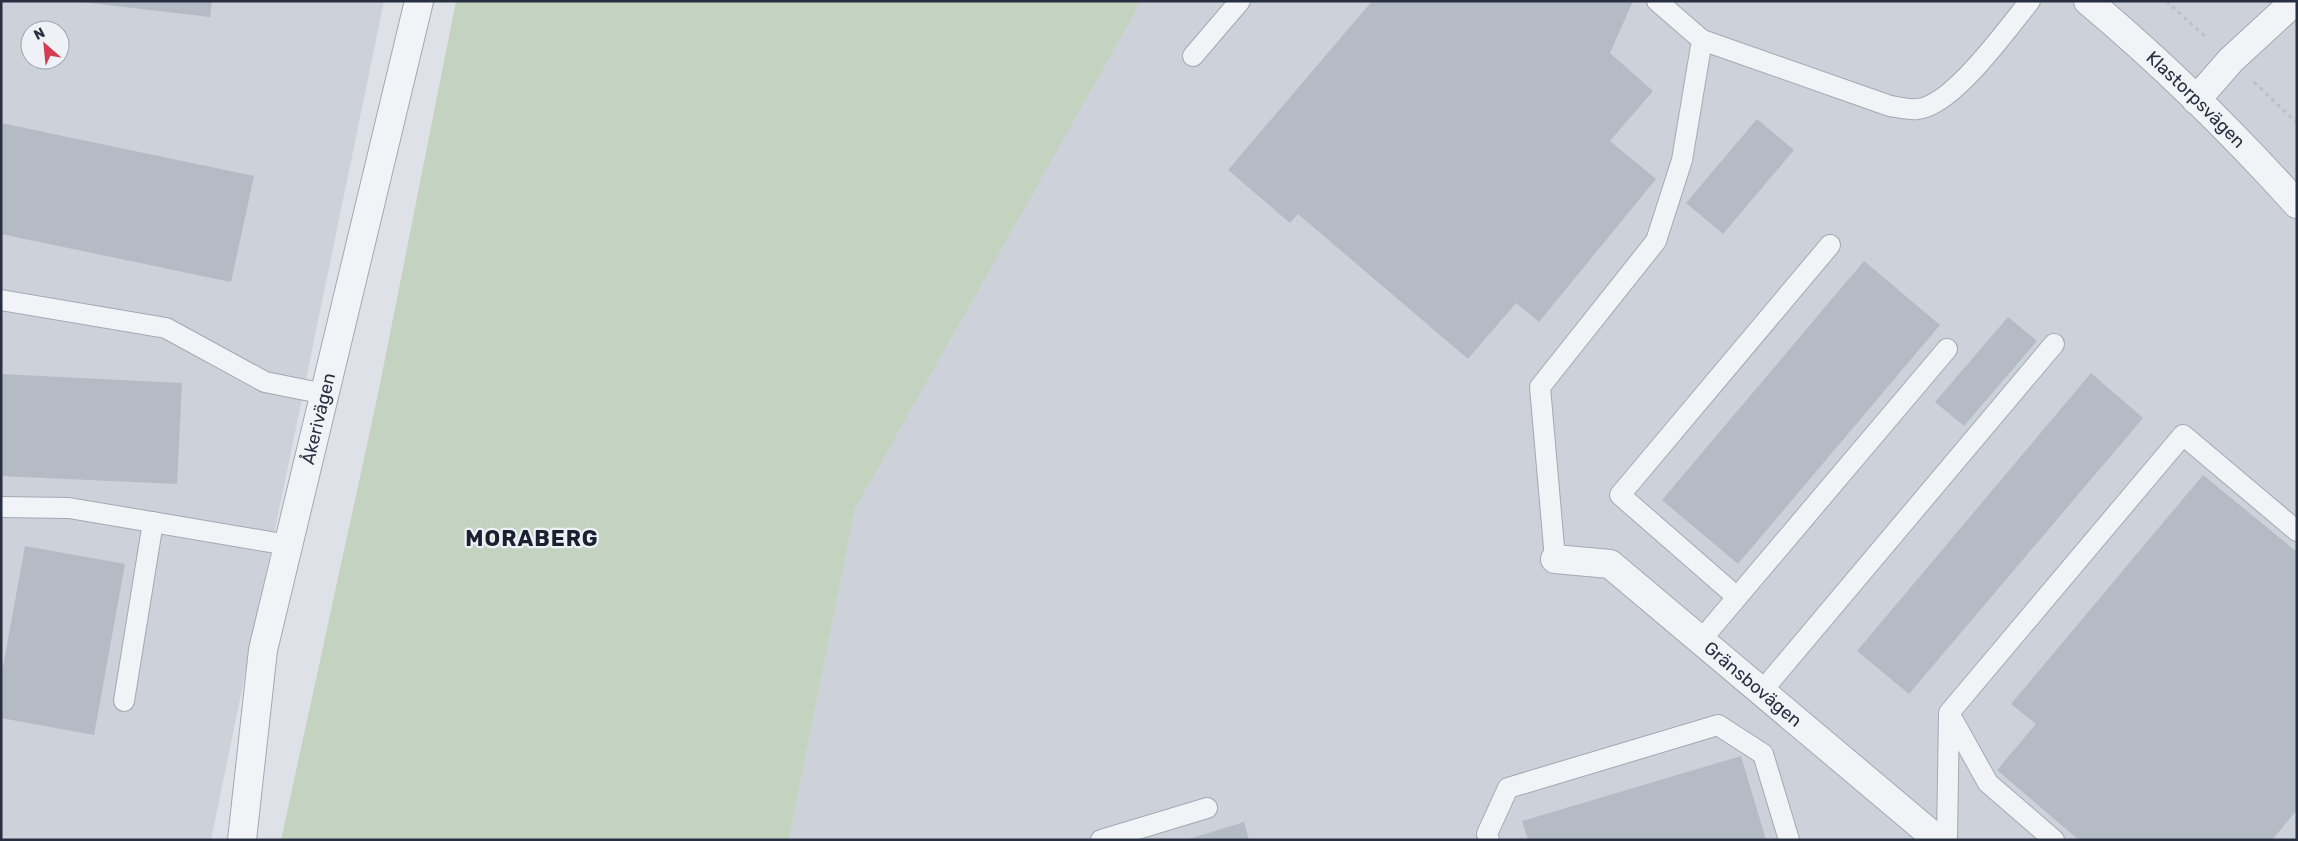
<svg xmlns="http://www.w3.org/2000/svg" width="2298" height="841" viewBox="0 0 2298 841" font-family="Rubik,sans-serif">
<rect width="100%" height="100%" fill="#dee2e8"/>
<g fill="#ccd1da" fill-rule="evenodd">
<path d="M 1,1 L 384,1 L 211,840 L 1,840 ZM 30,30 L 60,30 L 60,60 L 30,60 Z"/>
<polygon points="1140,1 2297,1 2297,840 789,840 855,509"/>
</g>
<polygon fill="#c4d3bf" points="456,1 1141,1 855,509 789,840 281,840 378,394"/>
<g fill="#b5bbc5">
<polygon points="73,1 212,1 210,17"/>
<polygon points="1372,1 1633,1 1610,53 1653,91 1610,141 1656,179 1539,322 1516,303 1468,359 1298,214 1290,223 1228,170"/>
<polygon points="1757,119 1794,150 1723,234 1686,203"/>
<polygon points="1,123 254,176 231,282 1,234"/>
<polygon points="1864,261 1940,325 1738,564 1662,500"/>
<polygon points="2008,317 2037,341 1964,426 1935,402"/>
<polygon points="2091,373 2143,418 1909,694 1857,651"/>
<polygon points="1,374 182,383 177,484 1,476"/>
<polygon points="2203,475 2297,552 2297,810 2272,840 2079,840 1997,770 2036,724 2011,704"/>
<polygon points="25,546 125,564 94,735 1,718 1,678"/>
<polygon points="1741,756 1766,840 1528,840 1522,821"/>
<polygon points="1244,822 1249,840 1189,840 1189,839"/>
</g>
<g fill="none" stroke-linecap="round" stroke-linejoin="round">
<defs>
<g id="service">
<path d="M 1702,40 L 1890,106 C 1898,107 1908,110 1917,109 C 1952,107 2007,29 2030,1"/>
<polyline points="1193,56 1240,1"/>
<polyline points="1,300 166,328 265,382 325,394"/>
<polyline points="1,507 69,508 288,545"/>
<polyline points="1555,559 1540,387 1656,241 1682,160 1702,40 1657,1"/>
<polyline points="1737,597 1620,495 1830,245"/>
<polyline points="1701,640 1947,349"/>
<polyline points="1762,691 2054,344"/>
<polyline points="124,701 153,522"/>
<polyline points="1950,715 1988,783 2054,840"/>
<polyline points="1101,840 1207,808"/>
<polyline points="1489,840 1487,834 1508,788 1718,725 1763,754 1789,840"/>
<polyline points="1947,840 1949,713 2183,435 2297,531"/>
</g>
<g id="minor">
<polyline points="2196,100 2231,60 2295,1"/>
<path id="s1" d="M 1555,559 L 1610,564 L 1938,840"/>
<path id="s2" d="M 242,840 L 263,650 L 419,1"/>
</g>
<g id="tertiary">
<path id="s3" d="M 2088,1 C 2162,63 2232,132 2297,204"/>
</g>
</defs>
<use href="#service" stroke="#a3a9b2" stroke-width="22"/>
<use href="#minor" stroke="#a3a9b2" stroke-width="30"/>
<use href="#tertiary" stroke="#a3a9b2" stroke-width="30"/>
<g stroke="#bcc0c7" stroke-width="3" stroke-dasharray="4 4" stroke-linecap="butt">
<polyline points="2166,1 2207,38"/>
<polyline points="2254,82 2297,123"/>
</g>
<use href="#service" stroke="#f1f3f7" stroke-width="20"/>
<use href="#minor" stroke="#f1f3f7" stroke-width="28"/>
<use href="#tertiary" stroke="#f1f3f7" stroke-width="28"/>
</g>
<g text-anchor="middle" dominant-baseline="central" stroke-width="4.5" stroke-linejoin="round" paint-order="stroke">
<g font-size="18" fill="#272f40" stroke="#eef1f6">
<text stroke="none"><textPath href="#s3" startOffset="146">Klastorpsvägen</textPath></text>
<text stroke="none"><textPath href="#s2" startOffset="429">Åkerivägen</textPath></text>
<text stroke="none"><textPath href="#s1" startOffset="242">Gränsbovägen</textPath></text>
</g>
<g font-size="22" font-weight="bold" letter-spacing="1" fill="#192131" stroke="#eef1f6">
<text x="532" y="538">MORABERG</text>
</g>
</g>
<rect width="2298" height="841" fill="none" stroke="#272f40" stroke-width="5"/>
<g transform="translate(45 45) rotate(333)"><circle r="24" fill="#eef1f6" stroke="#9ea3ad"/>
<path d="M0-4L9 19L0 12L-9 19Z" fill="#d43d51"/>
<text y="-8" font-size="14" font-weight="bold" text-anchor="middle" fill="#272f40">N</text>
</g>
</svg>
